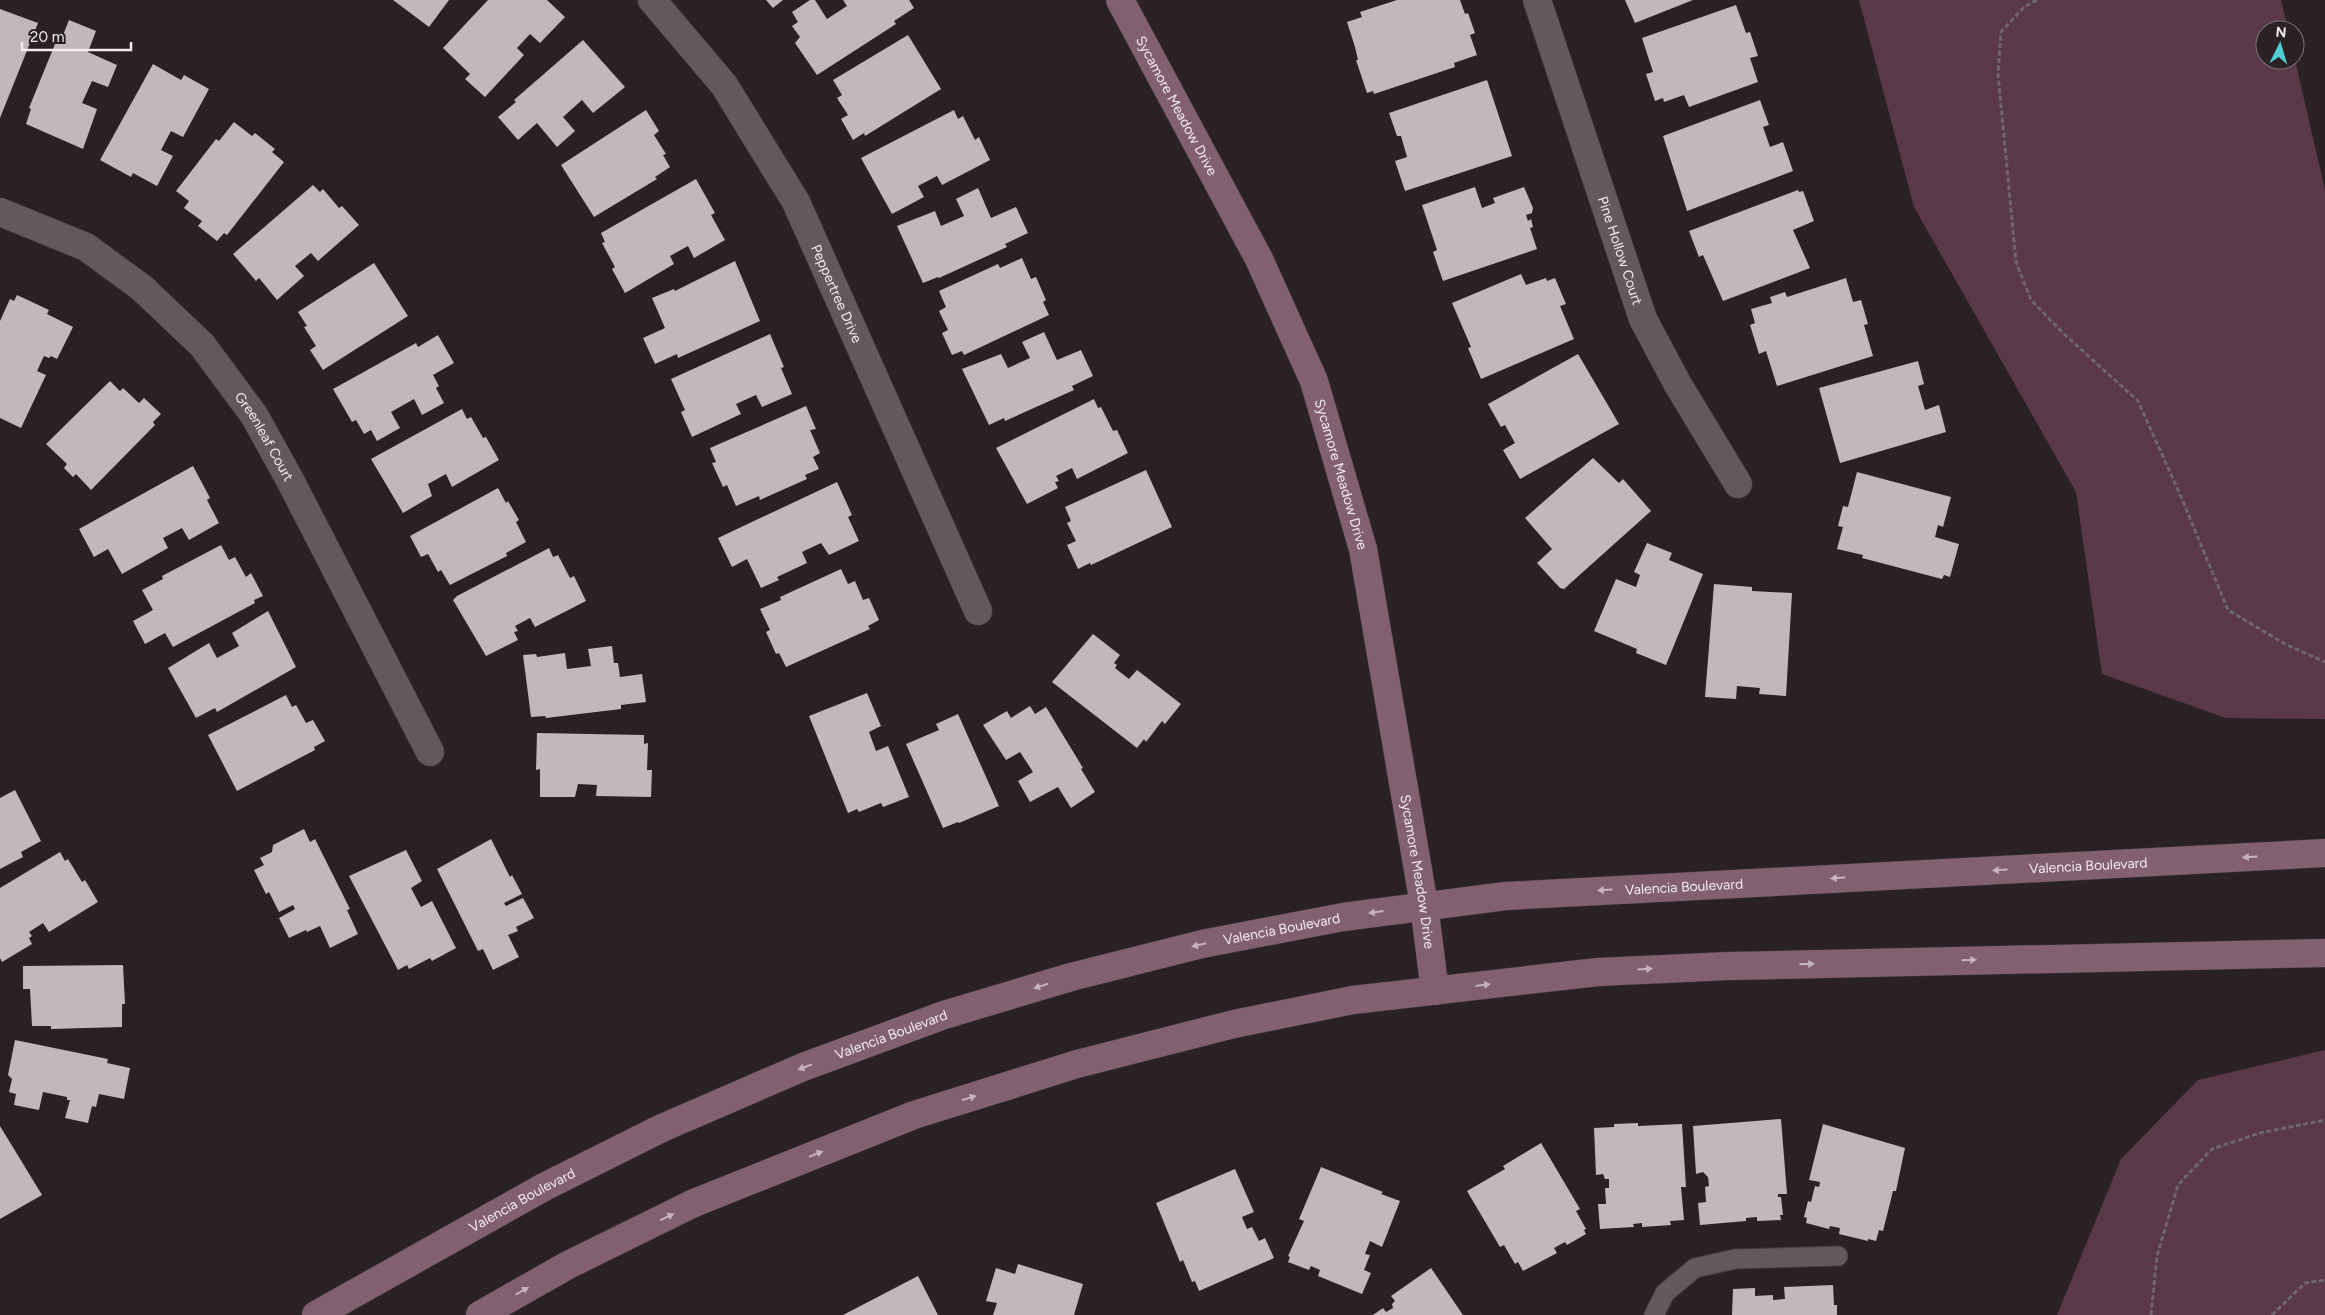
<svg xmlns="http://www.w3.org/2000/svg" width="2325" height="1315" viewBox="0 0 2325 1315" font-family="Figtree,sans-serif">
<rect width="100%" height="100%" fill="#2a2125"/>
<g fill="#5a3848">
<polygon points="1859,0 2281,0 2288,30 2265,30 2265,60 2295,60 2325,190 2325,719 2226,718 2102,674 2076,492 1914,207"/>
<polygon points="2325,1050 2325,1315 2057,1315 2121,1159 2198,1080"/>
</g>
<g fill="#c3b7bc">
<polygon points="393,0 449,0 429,27"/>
<polygon points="488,0 547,0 565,17 540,43 530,34 517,48 524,55 485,97 465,79 470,74 443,48"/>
<polygon points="766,0 783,0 773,8"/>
<polygon points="810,0 815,0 827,19 847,6 843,0 909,0 914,8 894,21 896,24 817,75 795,43 800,37 792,26 798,22 792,12"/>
<polygon points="1397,0 1460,0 1465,14 1468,13 1475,33 1470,35 1477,55 1454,63 1455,67 1374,94 1373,91 1367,93 1356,60 1358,60 1355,47 1347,22 1362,17 1360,12"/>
<polygon points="1625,0 1693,0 1635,23"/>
<polygon points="1736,5 1746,33 1750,32 1758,56 1750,58 1758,82 1689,107 1684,95 1664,102 1663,98 1655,101 1646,74 1653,72 1642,38"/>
<polygon points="0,9 38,23 0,118"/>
<polygon points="69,20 96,31 88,52 117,65 108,87 92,81 82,103 97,109 83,149 26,124 31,109 29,108 57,39 61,40"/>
<polygon points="908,35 941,89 865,136 864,133 853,140 841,119 848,115 837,98 842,95 833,80"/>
<polygon points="583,40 625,87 593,113 582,100 563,117 575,131 557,147 537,123 518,140 498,117 516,102 514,100"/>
<polygon points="153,64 181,80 184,75 209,89 183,137 171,131 161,150 173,156 157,186 133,173 131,177 100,160"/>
<polygon points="1487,80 1512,156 1405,191 1395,161 1407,157 1401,136 1397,136 1389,113"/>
<polygon points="1760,100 1769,125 1763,127 1770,147 1783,142 1793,171 1687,211 1663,136"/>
<polygon points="646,110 659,131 654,135 666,154 663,155 670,167 655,177 657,179 594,217 561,165"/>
<polygon points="954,110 958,119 963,116 975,140 979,137 990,160 942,185 937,176 918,186 924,197 892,214 861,158"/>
<polygon points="234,122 252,136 255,133 275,149 272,152 284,162 227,235 224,233 217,241 198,226 202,221 184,208 189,201 176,191 216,139 219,141"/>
<polygon points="696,179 715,213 711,215 725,240 694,258 688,246 670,256 674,264 625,293 612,269 615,267 602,243 605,242 601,233"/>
<polygon points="313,185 320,192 323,189 339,208 342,206 359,225 318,261 311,253 295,266 304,276 277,300 259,278 256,281 233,254"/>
<polygon points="1475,187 1482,208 1495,203 1493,198 1524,187 1533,208 1532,213 1526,215 1528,221 1531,219 1533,227 1530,228 1537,249 1443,281 1433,252 1437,250 1422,205"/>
<polygon points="978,188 991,218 1016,207 1028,233 1005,244 1007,247 939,278 938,277 923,283 897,226 935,211 941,226 964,216 956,199"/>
<polygon points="1798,190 1799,192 1803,191 1814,221 1793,230 1810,268 1723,301 1703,255 1699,257 1689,231"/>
<polygon points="1022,258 1031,279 1036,277 1046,300 1043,302 1049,315 964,355 962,351 952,355 942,333 948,330 939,311 946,307 939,291 998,264 1000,268"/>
<polygon points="735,261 760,321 678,358 677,354 655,364 643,338 665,328 652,298 674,289 675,291"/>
<polygon points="374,263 408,316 323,370 310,350 316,346 304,327 307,326 298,312"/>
<polygon points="1521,274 1526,285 1546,278 1547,281 1555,278 1566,304 1560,306 1574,339 1481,379 1468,348 1471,347 1452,303"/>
<polygon points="1846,278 1853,302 1861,300 1868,324 1864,325 1873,356 1777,386 1766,351 1759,354 1750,325 1755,323 1751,309 1772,303 1770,297 1785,292 1787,297"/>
<polygon points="17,295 49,310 47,314 73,327 57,359 51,356 49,358 44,356 37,371 46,375 21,428 0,418 0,321 10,299 14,301"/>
<polygon points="1044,332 1057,360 1081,350 1093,376 1072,386 1074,390 1005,421 1004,418 989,425 962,369 1001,354 1008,368 1030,358 1022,342"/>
<polygon points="770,334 784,367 781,368 792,394 762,407 756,395 736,404 741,414 692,437 681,412 685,410 671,379"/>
<polygon points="438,335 454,363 433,375 439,386 436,388 444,403 422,415 414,399 391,412 400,428 377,441 371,430 364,434 356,420 352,422 333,389 416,343 418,347"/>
<polygon points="1578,354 1619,424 1520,479 1503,450 1515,443 1505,425 1501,427 1488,404"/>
<polygon points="1918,361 1924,384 1918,386 1925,410 1939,405 1946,432 1840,463 1819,388"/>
<polygon points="110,381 120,391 123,388 139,403 144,398 161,414 153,422 155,425 91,490 76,474 73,477 64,468 67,464 46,444"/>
<polygon points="1094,399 1098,408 1101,407 1113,431 1117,430 1128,453 1077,479 1072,468 1056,476 1059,481 1055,482 1058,488 1027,504 996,448"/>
<polygon points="806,406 816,429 810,430 820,453 813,457 819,469 805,475 807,479 760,500 759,496 736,506 727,485 723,487 712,463 716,462 710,448"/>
<polygon points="462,409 467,419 471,417 483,438 486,437 499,460 452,487 446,474 428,484 432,496 403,513 371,459"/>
<polygon points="1593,458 1619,483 1623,479 1651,511 1564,589 1560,588 1537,563 1552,549 1525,518"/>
<polygon points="193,466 210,498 207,500 219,523 189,540 182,528 163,538 168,548 122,574 108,549 94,557 79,529"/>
<polygon points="1146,470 1172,527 1091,565 1090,563 1078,569 1067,545 1076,541 1067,523 1071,521 1065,507"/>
<polygon points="1857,472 1951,497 1943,527 1938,525 1935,537 1959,544 1950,577 1944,575 1942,579 1862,558 1863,555 1837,549 1843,527 1838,526 1843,506 1848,507"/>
<polygon points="837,482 852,515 848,517 859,541 829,555 821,543 802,552 807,563 777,577 779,580 761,588 747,559 732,567 718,538"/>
<polygon points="498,488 506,503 508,501 519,520 516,522 526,542 506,553 507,556 450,585 441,570 438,572 428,554 421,557 410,536"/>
<polygon points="1647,543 1672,553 1669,560 1703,574 1666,665 1636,653 1637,649 1594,631 1616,579 1636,587 1640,575 1634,572"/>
<polygon points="221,545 229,560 235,557 246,577 251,573 263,596 254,600 255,603 173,647 165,633 145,644 133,621 153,610 142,590 163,579 162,576"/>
<polygon points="549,548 553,557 558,555 570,578 574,576 586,601 535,627 530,618 515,626 518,631 514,632 518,640 486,656 453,600 457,596"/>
<polygon points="841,569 848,584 855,581 863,600 869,598 879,620 868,626 870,629 786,667 779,653 776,654 766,632 770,630 760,609 781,600 780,597"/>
<polygon points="1714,584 1752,587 1752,591 1792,593 1786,696 1759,694 1760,688 1737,686 1736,699 1705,697"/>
<polygon points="268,611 296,667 217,712 215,708 196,718 168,668 209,643 217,658 239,646 232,633"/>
<polygon points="1093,634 1120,655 1114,663 1117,665 1115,668 1129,679 1137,670 1181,704 1165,724 1162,721 1146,742 1144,739 1137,748 1052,682"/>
<polygon points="612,646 614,663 618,663 620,677 642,674 646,702 621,705 621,709 546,718 545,716 531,717 523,655 536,654 537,657 565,653 567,669 591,666 588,649"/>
<polygon points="867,693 881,726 869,732 876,751 888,746 909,797 883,807 881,803 859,812 857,809 848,813 809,716"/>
<polygon points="286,695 292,707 296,705 306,723 313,720 325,741 314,747 315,750 237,791 208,735"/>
<polygon points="1030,706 1035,714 1046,707 1083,768 1081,769 1095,792 1071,808 1058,787 1030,802 1018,781 1033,772 1020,752 1006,760 983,725 1007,711 1011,718"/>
<polygon points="958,714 999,806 959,823 958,822 943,828 906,744 939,730 936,724"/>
<polygon points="537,733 644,735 644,744 648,743 647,770 652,770 651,797 596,796 597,785 578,784 575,797 540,797 540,769 536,770"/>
<polygon points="15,790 41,841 21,852 23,857 0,869 0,798"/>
<polygon points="304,829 310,842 315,839 350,909 347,910 358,934 330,948 320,926 307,932 306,930 289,938 279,918 295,909 293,905 279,912 269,892 266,894 254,870 264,865 260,858 272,852 273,845"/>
<polygon points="491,839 510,877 512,875 522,894 504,903 506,906 523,898 534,918 516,927 518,931 508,935 519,957 493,970 483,949 478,951 437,869"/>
<polygon points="406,850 422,881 411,888 421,907 432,901 456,948 432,961 430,958 409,969 407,965 398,970 349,876"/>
<polygon points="60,852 65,861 68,859 82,882 85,880 98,902 49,932 43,923 29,932 32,936 29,938 32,944 2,962 0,958 0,888"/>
<polygon points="123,965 125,1004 122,1004 122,1027 51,1029 51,1026 32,1026 30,989 23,989 23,966"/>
<polygon points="15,1040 108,1059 107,1063 130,1068 124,1099 99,1094 96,1107 92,1106 88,1123 65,1118 70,1100 67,1100 67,1097 43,1092 39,1110 14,1105 16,1094 9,1092 12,1079 8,1075"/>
<polygon points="1781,1119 1787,1194 1778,1194 1778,1197 1781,1197 1783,1215 1780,1215 1781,1220 1757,1221 1757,1217 1746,1218 1746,1221 1700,1225 1698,1203 1706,1202 1705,1187 1709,1186 1708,1177 1703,1172 1696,1174 1693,1126"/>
<polygon points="1638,1123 1638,1126 1682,1124 1686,1187 1681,1187 1684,1220 1670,1221 1671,1225 1642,1227 1642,1223 1633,1224 1634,1227 1600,1229 1598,1204 1606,1204 1605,1188 1609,1188 1609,1179 1605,1179 1603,1174 1596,1175 1594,1128 1614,1127 1614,1124"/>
<polygon points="1823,1124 1905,1148 1896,1191 1893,1191 1883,1231 1879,1230 1876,1241 1868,1239 1868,1241 1839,1234 1840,1228 1830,1226 1829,1229 1806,1223 1807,1218 1804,1217 1808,1201 1811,1202 1815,1186 1819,1187 1820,1182 1809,1180"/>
<polygon points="0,1126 42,1195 0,1219"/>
<polygon points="1541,1143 1580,1209 1576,1211 1586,1229 1584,1230 1586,1234 1567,1245 1565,1242 1554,1248 1557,1253 1523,1271 1518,1262 1515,1264 1504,1245 1500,1247 1467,1191 1505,1169 1503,1166"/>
<polygon points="1321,1167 1383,1192 1381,1194 1400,1201 1382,1247 1370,1241 1365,1254 1370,1255 1364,1270 1371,1273 1362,1294 1318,1276 1320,1270 1311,1266 1309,1270 1288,1262 1290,1257 1288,1256 1304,1221 1299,1219"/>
<polygon points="1235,1169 1254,1212 1242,1217 1247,1229 1252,1227 1259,1241 1265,1238 1274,1258 1199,1291 1195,1281 1192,1282 1183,1260 1180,1262 1156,1203"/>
<polygon points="1018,1264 1083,1284 1074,1315 993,1315 997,1303 986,1301 996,1268 1015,1274"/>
<polygon points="1431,1268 1463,1315 1373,1315 1383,1308 1386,1312 1393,1308 1392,1304 1395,1301 1391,1296"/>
<polygon points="918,1276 938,1315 843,1315"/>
<polygon points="1833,1285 1834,1305 1837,1305 1837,1315 1732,1315 1733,1289 1755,1288 1755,1296 1773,1295 1773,1300 1785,1299 1784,1287"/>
</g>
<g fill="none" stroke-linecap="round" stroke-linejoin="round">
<defs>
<polyline id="lane" points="1654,1315 1665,1293 1695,1268 1735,1259 1838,1256"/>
<g id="street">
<path id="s1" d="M 652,0 L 724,85 L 796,202 L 978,611"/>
<path id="s2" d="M 1537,0 L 1643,319 L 1677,383 L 1738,484"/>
<path id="s3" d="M 0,212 L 86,247 L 142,288 L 202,345 L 254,415 L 291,482 L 430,752"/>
</g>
<g id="secondary">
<path id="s4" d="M 1120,0 L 1259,259 L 1314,381 L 1363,549 L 1424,905 L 1435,991"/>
<path id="s5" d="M 316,1315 L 544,1187 L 662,1128 L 803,1067 L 944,1015 L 1071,977 L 1202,944 L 1343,917 L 1506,896 L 2325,853"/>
<polyline points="480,1315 568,1265 694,1203 914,1115 1077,1064 1234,1024 1353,1000 1598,972 1729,966 2325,953"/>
</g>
</defs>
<use href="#lane" stroke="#433c40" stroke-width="21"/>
<use href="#street" stroke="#433c40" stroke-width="29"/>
<use href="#secondary" stroke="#433c40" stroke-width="29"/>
<g stroke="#6e6669" stroke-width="3" stroke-dasharray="5 2.5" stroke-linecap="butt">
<polyline points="2037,0 2024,7 2001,32 1998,74 2016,262 2031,300 2064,334 2138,401 2182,499 2228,610 2285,644 2325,662"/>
<polyline points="2151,1315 2157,1256 2178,1185 2212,1149 2260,1133 2325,1120"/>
<polyline points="2272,1315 2305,1283 2325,1280"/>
</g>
<use href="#lane" stroke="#63595d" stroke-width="19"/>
<use href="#street" stroke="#63595d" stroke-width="28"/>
<use href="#secondary" stroke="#826070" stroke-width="28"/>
</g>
<defs><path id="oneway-solid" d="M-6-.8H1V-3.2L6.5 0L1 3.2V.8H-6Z" transform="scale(1.25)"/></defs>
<g fill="#c5b4bc">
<use href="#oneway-solid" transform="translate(2250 857) rotate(177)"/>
<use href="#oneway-solid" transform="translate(2000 870) rotate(177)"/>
<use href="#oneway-solid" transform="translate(1838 878) rotate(177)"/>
<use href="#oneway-solid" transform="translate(1605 890) rotate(177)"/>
<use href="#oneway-solid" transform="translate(1376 912) rotate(172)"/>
<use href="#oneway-solid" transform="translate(1199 945) rotate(167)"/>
<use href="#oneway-solid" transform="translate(1969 960) rotate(-1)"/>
<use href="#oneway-solid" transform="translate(1807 964) rotate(-1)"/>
<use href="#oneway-solid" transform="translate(1645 969) rotate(-3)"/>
<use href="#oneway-solid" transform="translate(1483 985) rotate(-7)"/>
<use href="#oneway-solid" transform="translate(1041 986) rotate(163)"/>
<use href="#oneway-solid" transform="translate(805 1067) rotate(159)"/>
<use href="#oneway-solid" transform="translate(969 1098) rotate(-17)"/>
<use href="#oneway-solid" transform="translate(816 1154) rotate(-22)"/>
<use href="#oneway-solid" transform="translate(667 1217) rotate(-26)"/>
<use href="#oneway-solid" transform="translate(522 1291) rotate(-30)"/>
</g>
<g text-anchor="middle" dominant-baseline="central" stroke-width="5" stroke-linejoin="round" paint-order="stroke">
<g font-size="14" fill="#f2ecef" stroke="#2a2125">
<text stroke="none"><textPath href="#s4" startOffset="120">Sycamore Meadow Drive</textPath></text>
<text stroke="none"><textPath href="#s2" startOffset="264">Pine Hollow Court</textPath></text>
<text stroke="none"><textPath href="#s1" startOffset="349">Peppertree Drive</textPath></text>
<text stroke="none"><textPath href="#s3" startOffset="356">Greenleaf Court</textPath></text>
<text stroke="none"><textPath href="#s4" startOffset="525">Sycamore Meadow Drive</textPath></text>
<text stroke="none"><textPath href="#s5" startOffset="1856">Valencia Boulevard</textPath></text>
<text stroke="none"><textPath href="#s4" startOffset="930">Sycamore Meadow Drive</textPath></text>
<text stroke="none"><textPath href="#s5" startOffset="1451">Valencia Boulevard</textPath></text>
<text stroke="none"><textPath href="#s5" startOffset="1046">Valencia Boulevard</textPath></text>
<text stroke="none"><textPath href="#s5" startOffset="641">Valencia Boulevard</textPath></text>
<text stroke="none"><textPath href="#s5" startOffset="236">Valencia Boulevard</textPath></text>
</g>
</g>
<g transform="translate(2280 45) rotate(5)"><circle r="24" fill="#2a2125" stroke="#7a7276"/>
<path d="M0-4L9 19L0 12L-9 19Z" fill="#51ccd3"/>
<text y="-8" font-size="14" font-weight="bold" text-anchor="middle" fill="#f2ecef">N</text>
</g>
<path d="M22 42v8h109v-8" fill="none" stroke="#f2ecef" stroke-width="2.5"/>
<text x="30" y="42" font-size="15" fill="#f2ecef" stroke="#2a2125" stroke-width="4" paint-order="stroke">20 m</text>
</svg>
